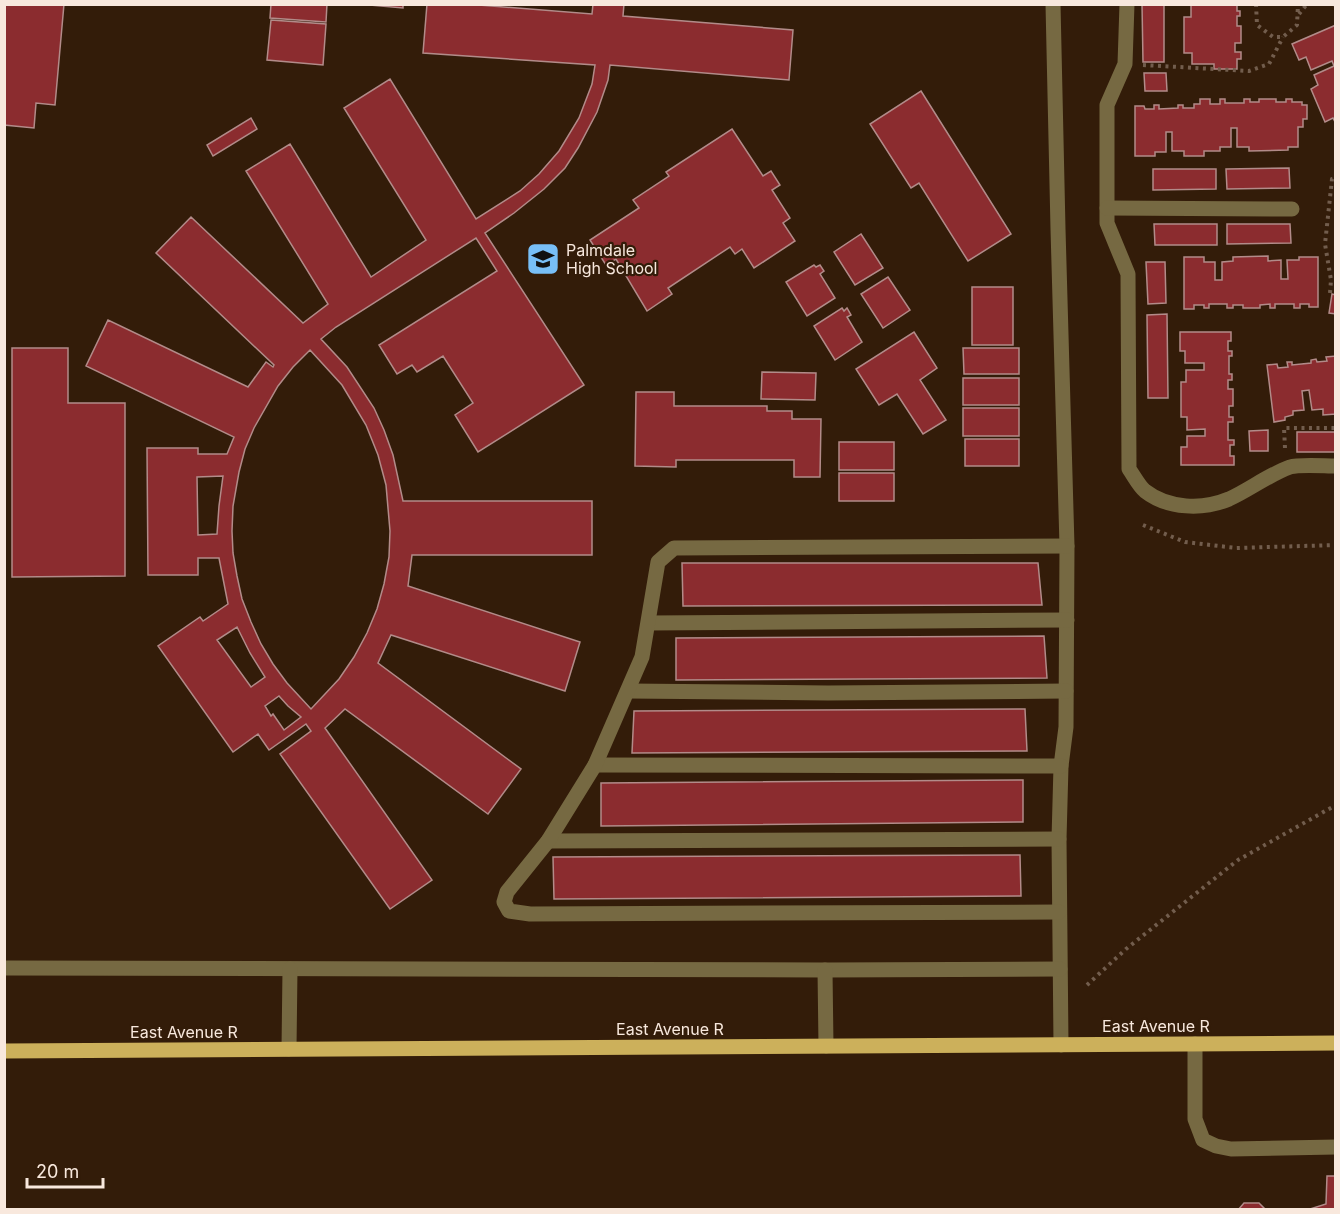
<svg xmlns="http://www.w3.org/2000/svg" width="1340" height="1214" viewBox="0 0 1340 1214" font-family="Inter,sans-serif">
<rect width="100%" height="100%" fill="#331c09"/>
<g fill="#8b2c2f" stroke="#b28b89" stroke-width="1.5" fill-rule="evenodd">
<polygon points="4,4 64,4 55,105 36,103 34,128 4,125"/>
<polygon points="271,4 327,4 326,22 270,18"/>
<polygon points="358,4 403,4 403,8"/>
<path d="M 427,4 L 466,4 L 592,14 L 593,4 L 624,4 L 623,16 L 793,30 L 789,80 L 610,65 L 608,80 L 597,112 L 578,148 L 565,168 L 544,189 L 514,213 L 485,233 L 584,385 L 478,452 L 455,415 L 473,403 L 443,356 L 417,372 L 412,365 L 397,374 L 379,345 L 497,271 L 476,238 L 336,327 L 321,339 L 347,367 L 374,408 L 384,430 L 393,455 L 403,501 L 592,501 L 592,555 L 412,555 L 408,586 L 580,642 L 565,691 L 391,635 L 378,663 L 521,769 L 488,814 L 345,709 L 325,728 L 432,880 L 390,909 L 280,754 L 311,731 L 306,724 L 269,750 L 258,734 L 233,752 L 158,646 L 200,617 L 203,621 L 228,604 L 219,558 L 198,558 L 198,575 L 148,575 L 147,448 L 198,448 L 198,454 L 227,454 L 234,437 L 86,366 L 108,320 L 248,387 L 266,362 L 273,367 L 274,365 L 156,253 L 191,217 L 303,323 L 328,304 L 246,171 L 290,144 L 371,277 L 426,240 L 344,108 L 390,79 L 476,219 L 520,191 L 539,174 L 559,151 L 579,118 L 592,84 L 595,65 L 423,53 ZM 310,350 L 342,385 L 366,425 L 378,455 L 386,485 L 390,531 L 389,557 L 384,584 L 377,609 L 367,633 L 354,657 L 339,679 L 311,709 L 287,683 L 273,664 L 261,644 L 251,622 L 242,599 L 237,576 L 233,553 L 232,531 L 233,506 L 239,472 L 245,449 L 254,428 L 278,386 L 293,367 ZM 223,476 L 219,506 L 217,534 L 198,535 L 197,477 ZM 237,627 L 250,653 L 265,677 L 251,687 L 217,640 ZM 279,696 L 288,706 L 301,717 L 284,730 L 273,714 L 271,716 L 265,706 Z"/>
<polygon points="1142,4 1164,4 1164,62 1143,62"/>
<polygon points="1237,4 1237,11 1240,11 1240,16 1237,16 1237,26 1241,26 1241,43 1235,43 1235,52 1241,52 1241,59 1237,59 1237,69 1214,69 1214,64 1192,64 1192,53 1184,53 1184,17 1191,17 1191,5"/>
<polygon points="271,20 326,24 323,65 267,60"/>
<polygon points="1336,25 1336,124 1333,118 1325,122 1311,89 1318,85 1314,75 1334,66 1332,61 1311,70 1306,57 1299,60 1292,44"/>
<polygon points="1144,73 1166,73 1167,91 1145,91"/>
<polygon points="921,91 1011,234 968,261 919,183 911,188 870,124"/>
<polygon points="1200,99 1210,99 1210,104 1220,104 1220,99 1225,99 1225,103 1244,103 1244,99 1250,99 1250,102 1259,102 1259,99 1276,99 1276,102 1286,102 1286,99 1292,99 1292,102 1302,102 1302,105 1307,105 1307,119 1303,119 1303,127 1298,127 1298,147 1288,147 1288,150 1249,151 1249,147 1237,147 1237,128 1231,128 1231,147 1220,147 1220,151 1204,151 1204,156 1184,156 1184,151 1172,151 1172,132 1166,132 1166,152 1155,152 1155,156 1135,156 1135,106 1144,106 1145,109 1154,109 1154,105 1159,105 1159,109 1178,108 1178,105 1183,105 1183,108 1194,108 1194,104 1200,104"/>
<polygon points="251,118 257,129 213,156 207,145"/>
<polygon points="732,129 763,176 771,171 780,185 772,190 790,218 783,223 795,241 754,268 742,249 735,254 730,247 668,288 672,294 647,311 616,259 606,265 590,240 639,208 633,200 669,176 666,172"/>
<polygon points="1289,168 1290,188 1227,189 1226,169"/>
<polygon points="1153,169 1216,169 1216,189 1153,190"/>
<polygon points="1154,224 1217,224 1217,245 1155,245"/>
<polygon points="1227,224 1290,224 1291,243 1227,244"/>
<polygon points="861,234 883,268 855,285 834,252"/>
<polygon points="1268,256 1268,261 1281,260 1281,279 1288,279 1287,260 1299,260 1299,257 1318,257 1318,307 1309,307 1309,304 1300,304 1300,308 1294,308 1294,304 1275,304 1275,308 1270,308 1270,304 1260,305 1260,308 1243,308 1243,305 1233,305 1233,308 1227,308 1227,304 1209,304 1209,308 1204,308 1204,305 1194,305 1194,309 1184,309 1184,257 1204,257 1204,262 1215,262 1215,280 1222,280 1222,262 1233,261 1233,257"/>
<polygon points="1146,262 1165,262 1166,303 1148,304"/>
<polygon points="814,265 816,267 820,265 824,271 820,274 835,298 807,316 786,282"/>
<polygon points="888,277 910,310 883,328 861,294"/>
<rect x="972" y="287" width="41" height="58"/>
<polygon points="1332,294 1336,295 1336,314 1329,313"/>
<polygon points="842,308 844,311 847,308 851,315 847,317 862,342 835,360 814,326"/>
<polygon points="1167,314 1168,398 1148,398 1147,315"/>
<polygon points="914,332 937,368 920,380 946,420 923,434 897,394 879,405 856,369"/>
<polygon points="1180,332 1231,332 1231,341 1228,341 1228,351 1232,351 1232,356 1229,356 1229,374 1232,374 1232,380 1228,380 1228,389 1233,389 1233,406 1229,406 1229,417 1233,417 1233,422 1228,422 1228,440 1234,440 1234,445 1230,445 1230,456 1234,456 1234,465 1181,465 1181,447 1187,447 1187,436 1205,436 1205,429 1187,430 1187,417 1181,417 1181,382 1186,382 1186,370 1204,370 1204,363 1185,363 1185,351 1180,351"/>
<polygon points="12,348 68,348 68,403 125,403 125,576 12,577"/>
<polygon points="963,348 1019,348 1019,374 964,374"/>
<polygon points="1336,356 1336,414 1323,415 1323,409 1312,410 1309,390 1302,391 1304,410 1293,411 1293,415 1285,417 1285,420 1274,422 1267,365 1277,364 1278,368 1288,367 1287,362 1292,362 1292,365 1311,363 1311,360 1316,359 1317,362 1327,361 1326,357"/>
<polygon points="762,372 816,373 815,400 761,399"/>
<rect x="963" y="378" width="56" height="27"/>
<polygon points="636,392 674,392 674,406 767,406 767,411 792,411 792,419 821,419 820,477 794,477 794,460 676,460 676,467 635,466"/>
<rect x="963" y="408" width="56" height="28"/>
<polygon points="1268,430 1268,451 1250,451 1249,431"/>
<rect x="1297" y="432" width="39" height="20"/>
<rect x="965" y="439" width="54" height="27"/>
<rect x="839" y="442" width="55" height="28"/>
<rect x="839" y="473" width="55" height="28"/>
<polygon points="682,563 1038,563 1042,605 683,606"/>
<polygon points="1044,636 1047,678 676,680 676,638"/>
<polygon points="1025,709 1027,751 632,753 634,711"/>
<polygon points="1023,780 1023,822 601,826 601,783"/>
<polygon points="1020,855 1021,896 554,899 553,857"/>
<polygon points="1327,1176 1336,1176 1336,1210 1307,1210 1326,1204"/>
<polygon points="1244,1203 1259,1203 1266,1210 1238,1210"/>
</g>
<g fill="none" stroke-linecap="round" stroke-linejoin="round">
<g stroke="#725d4d" stroke-width="4" stroke-dasharray="3 4.5" stroke-linecap="butt">
<polyline points="1256,4 1257,25 1273,37 1283,37 1297,25 1298,4"/>
<polyline points="1333,4 1336,5"/>
<polyline points="1299,14 1307,4"/>
<polyline points="1143,65 1249,71 1269,64 1283,37"/>
<polyline points="1330,293 1331,280 1325,244 1332,179 1336,178"/>
<polyline points="1285,448 1284,428 1336,428"/>
<polyline points="1143,525 1185,542 1236,548 1336,545"/>
<polyline points="1087,985 1126,949 1238,860 1336,805"/>
</g>
<g stroke="#766942" stroke-width="15">
<polyline points="1053,4 1058,229 1067,546 1066,727 1061,766 1059,839 1061,1045"/>
<path d="M 1127,4 L 1125,64 L 1107,105 L 1107,223 L 1128,274 L 1129,469 C 1134,476 1139,486 1145,491 C 1168,509 1203,510 1229,499 C 1249,490 1268,475 1290,467 C 1299,464 1324,466 1336,466"/>
<polyline points="1107,208 1292,209"/>
<polyline points="649,623 1067,620"/>
<polyline points="628,691 828,693 1066,691"/>
<polyline points="595,765 1061,766"/>
<polyline points="548,841 1059,839"/>
<polyline points="1059,912 530,914 509,911 504,902 507,892 548,841 595,765 642,657 658,562 674,548 1067,546"/>
<polyline points="4,968 825,970 1060,969"/>
<polyline points="825,970 826,1046"/>
<polyline points="1195,1044 1195,1119 1203,1140 1216,1146 1231,1149 1336,1147"/>
<polyline points="289,1049 290,969"/>
</g>
<polyline stroke="#ccb05b" stroke-width="15" points="4,1051 1336,1043"/>
</g>
<defs>
<symbol id="school-square" viewBox="-11 -11 22 22"><rect x="-9" y="-9" width="18" height="18" rx="4" fill="#78bff7" stroke="#331c09"/><path d="M0-5L7-2L0 1L-7-2ZM-4 1L0 2.5L4 1V4Q0 6-4 4Z" fill="#111"/></symbol>
</defs>
<g fill-rule="evenodd">
<use href="#school-square" x="524" y="240" width="38" height="38"/>
</g>
<g text-anchor="middle" dominant-baseline="central" stroke-width="4.5" stroke-linejoin="round" paint-order="stroke">
<g font-size="16" fill="#f8e8dd" stroke="#331c09" text-anchor="start">
<text x="566" y="250">Palmdale<tspan x="566" dy="18">High School</tspan></text>
</g>
<g font-size="16" fill="#f8e8dd" stroke="#331c09">
<text x="1156" y="1026">East Avenue R</text>
<text x="670" y="1029">East Avenue R</text>
<text x="184" y="1032">East Avenue R</text>
</g>
</g>
<rect width="1340" height="1214" fill="none" stroke="#f8e8dd" stroke-width="12"/>
<path d="M27 1178v9h76v-9" fill="none" stroke="#f8e8dd" stroke-width="3"/>
<text x="36" y="1178" font-size="18" fill="#f8e8dd" stroke="#331c09" stroke-width="4.5" paint-order="stroke">20 m</text>
</svg>
